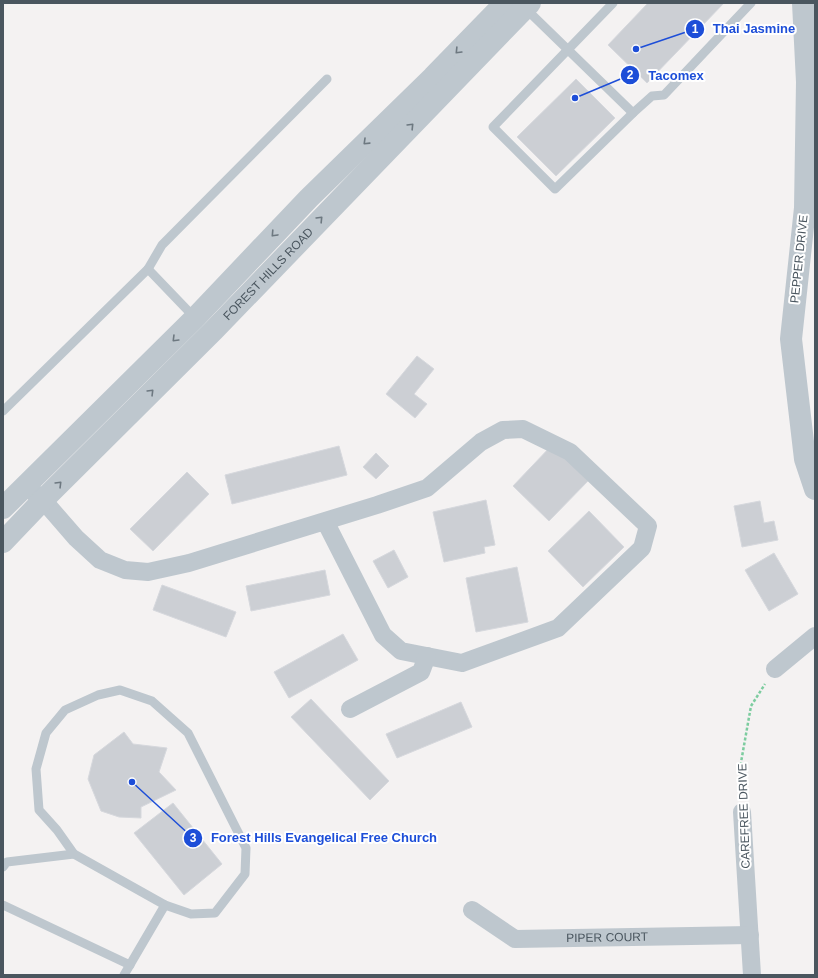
<svg xmlns="http://www.w3.org/2000/svg" width="818" height="978" viewBox="0 0 818 978" font-family="Helvetica,sans-serif">
<rect width="100%" height="100%" fill="#f4f2f2"/>
<g fill="#cccfd4" stroke="#d6d8dd">
<polygon points="648,3 724,3 647,83 608,45"/>
<polygon points="576,79 615,118 556,176 517,137"/>
<polygon points="417,356 434,369 414,394 427,404 415,418 386,394"/>
<polygon points="552,445 588,481 549,521 513,486"/>
<polygon points="339,446 347,475 232,504 225,475"/>
<polygon points="376,453 389,466 376,479 363,467"/>
<polygon points="187,472 209,494 153,551 130,529"/>
<polygon points="486,500 495,545 484,547 485,553 444,562 433,512"/>
<polygon points="760,501 764,523 774,521 778,540 742,547 734,506"/>
<polygon points="589,511 624,547 583,587 548,551"/>
<polygon points="394,550 408,577 388,588 373,561"/>
<polygon points="774,553 798,594 769,611 745,570"/>
<polygon points="517,567 528,622 476,632 466,578"/>
<polygon points="325,570 330,595 251,611 246,586"/>
<polygon points="162,585 236,612 226,637 153,610"/>
<polygon points="343,634 358,660 289,698 274,672"/>
<polygon points="311,699 389,781 370,800 291,717"/>
<polygon points="461,702 472,727 397,758 386,734"/>
<polygon points="124,732 133,744 167,748 159,772 176,790 141,807 141,818 119,817 101,811 88,779 94,755"/>
<polygon points="173,803 222,864 184,895 134,833"/>
</g>
<g fill="none" stroke-linecap="round" stroke-linejoin="round">
<polyline stroke="#7ccc9f" stroke-width="2.5" stroke-dasharray="3 2" stroke-linecap="butt" points="741,795 740,768 751,706 765,684"/>
<g stroke="#bec7ce" stroke-width="9">
<polyline points="613,3 493,127 555,189 633,113"/>
<polyline points="525,8 633,113 652,96 664,95 751,3"/>
<polyline points="148,269 162,245 327,79"/>
<polyline points="3,411 148,269 195,318"/>
<polygon points="120,690 152,701 188,733 246,848 245,874 215,913 191,914 165,905 74,854 57,830 39,810 36,769 46,733 65,710 98,695"/>
<polyline points="3,867 7,862 74,854"/>
<polyline points="3,905 130,965"/>
<polyline points="124,975 165,905"/>
</g>
<g stroke="#bec7ce" stroke-width="18">
<polyline points="32,491 43,500 76,538 100,560 125,570 148,572 189,563 377,505 427,488 481,442 503,430 523,429 570,452 648,526 642,548 558,628 462,663 401,651 383,635 325,521"/>
<polyline points="775,669 815,636"/>
<polyline points="350,709 421,672 427,656"/>
<polyline points="742,812 752,975"/>
<path id="s1" d="M 472,910 L 515,939 L 750,935"/>
</g>
<g stroke="#bec7ce" stroke-width="22">
<polyline points="803,3 807,82 805,208 791,339 805,459 815,489"/>
<polyline points="3,508 195,318 309,198 433,77 505,3"/>
<path id="s2" d="M 3,542 L 43,500 L 214,330 L 530,3"/>
</g>
</g>
<defs><path id="oneway-chevron" d="M-2-3.5L2.5 0L-2 3.5" fill="none" stroke-width="1.6" stroke-linecap="round" stroke-linejoin="round"/></defs>
<g stroke="#6d7880">
<use href="#oneway-chevron" transform="translate(458 51) rotate(134)"/>
<use href="#oneway-chevron" transform="translate(411 126) rotate(-46)"/>
<use href="#oneway-chevron" transform="translate(366 142) rotate(136)"/>
<use href="#oneway-chevron" transform="translate(320 219) rotate(-46)"/>
<use href="#oneway-chevron" transform="translate(274 234) rotate(133)"/>
<use href="#oneway-chevron" transform="translate(175 339) rotate(135)"/>
<use href="#oneway-chevron" transform="translate(151 392) rotate(-45)"/>
<use href="#oneway-chevron" transform="translate(59 484) rotate(-45)"/>
</g>
<g text-anchor="middle" dominant-baseline="central" stroke-width="4" stroke-linejoin="round" paint-order="stroke">
<g font-size="12" fill="#4a565f" stroke="#fff">
<text transform="translate(799 259) rotate(-84)">PEPPER DRIVE</text>
<text stroke="none"><textPath href="#s2" startOffset="377">FOREST HILLS ROAD</textPath></text>
<text transform="translate(744 816) rotate(-92)">CAREFREE DRIVE</text>
<text stroke="none"><textPath href="#s1" startOffset="144">PIPER COURT</textPath></text>
</g>
</g>
<path fill="none" stroke="#1d4ed8" stroke-width="1.5" d="M636 49L695 29M575 98L630 75M132 782L193 838"/>
<g fill="#1d4ed8" stroke="#fff" stroke-width="1.5">
<circle cx="636" cy="49" r="4"/>
<circle cx="575" cy="98" r="4"/>
<circle cx="132" cy="782" r="4"/>
<circle cx="695" cy="29" r="10"/>
<circle cx="630" cy="75" r="10"/>
<circle cx="193" cy="838" r="10"/>
</g>
<g font-size="12" text-anchor="middle" font-weight="bold" fill="#fff">
<text x="695" y="33">1</text>
<text x="630" y="79">2</text>
<text x="193" y="842">3</text>
</g>
<g font-size="13" text-anchor="middle" font-weight="bold" fill="#1d4ed8" stroke="#fff" stroke-width="4" stroke-linejoin="round" paint-order="stroke">
<text x="754" y="33">Thai Jasmine</text>
<text x="676" y="80">Tacomex</text>
<text x="324" y="842">Forest Hills Evangelical Free Church</text>
</g>
<rect width="818" height="978" fill="none" stroke="#4a565f" stroke-width="8"/>
</svg>
